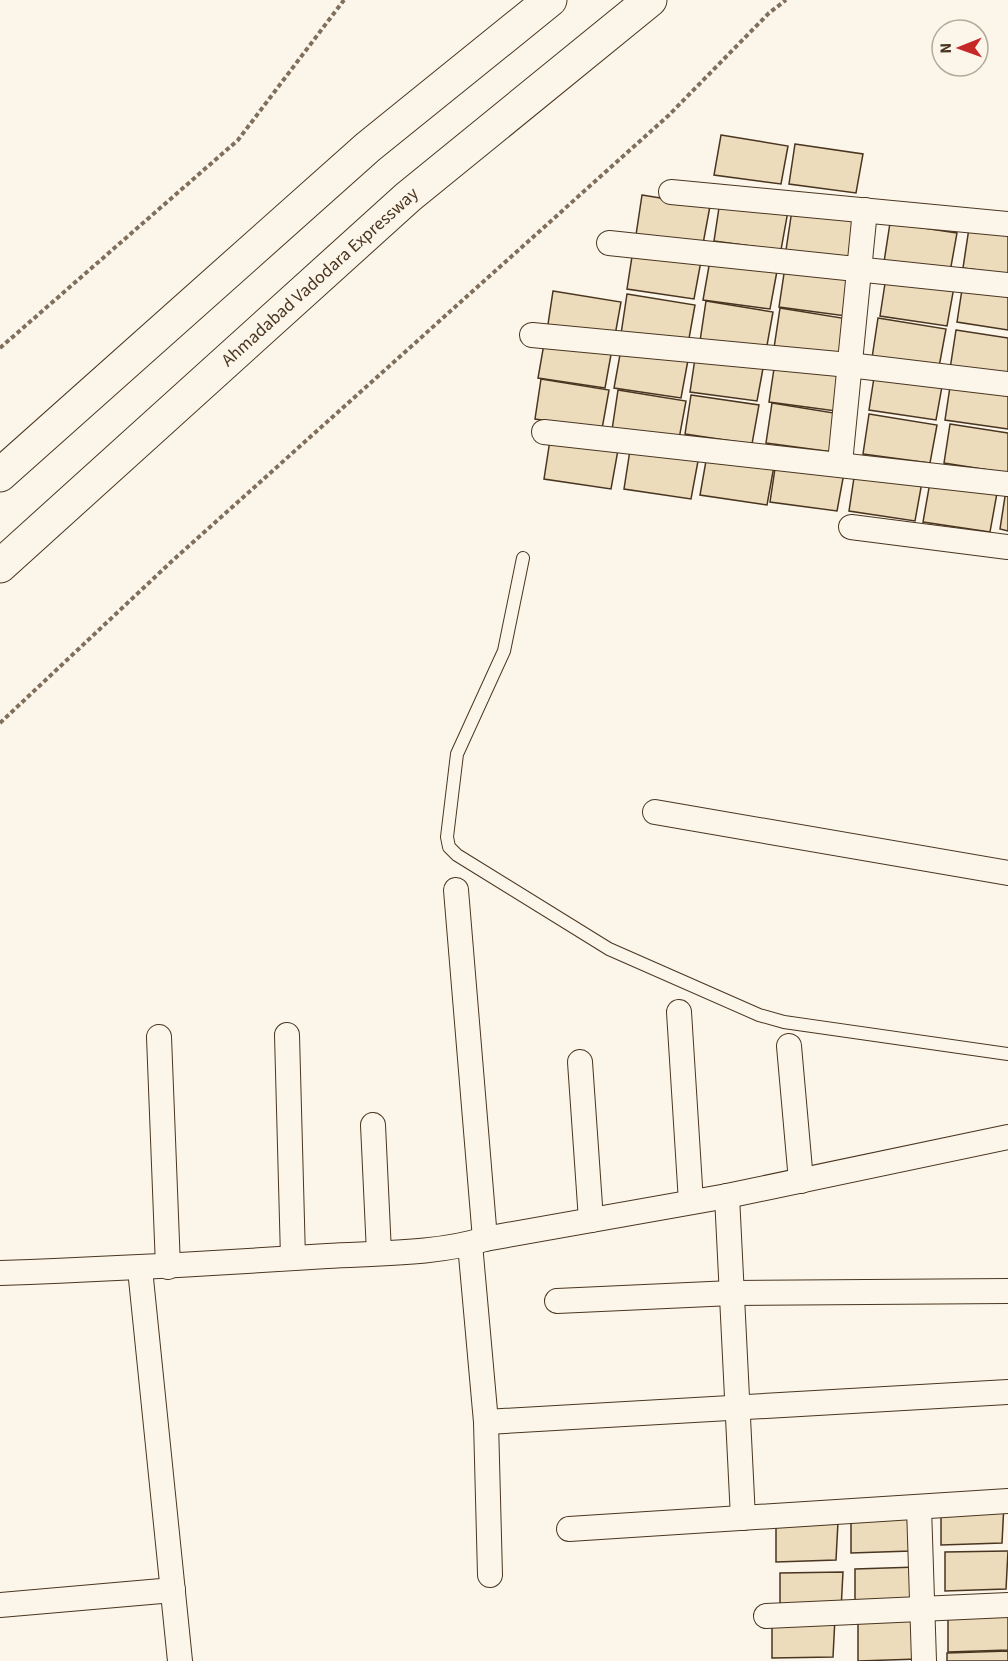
<svg xmlns="http://www.w3.org/2000/svg" width="1008" height="1661" viewBox="0 0 1008 1661" font-family="'Source Sans 3',sans-serif">
<rect width="100%" height="100%" fill="#fbf6e9"/>
<g fill="#ecdcbc" stroke="#4a3520" stroke-width="1.5">
<polygon points="721,135 788,146 781,184 714,175"/>
<polygon points="795,144 863,154 856,193 789,184"/>
<polygon points="642,195 710,206 703,244 636,235"/>
<polygon points="720,201 788,211 781,250 714,241"/>
<polygon points="792,210 860,221 853,260 786,250"/>
<polygon points="890,223 957,233 950,272 884,262"/>
<polygon points="969,228 1008,235 1008,274 963,268"/>
<polygon points="633,250 701,261 694,299 627,289"/>
<polygon points="710,260 777,271 770,309 703,300"/>
<polygon points="785,267 853,278 846,316 779,307"/>
<polygon points="886,277 954,287 947,326 880,316"/>
<polygon points="963,283 1008,290 1008,330 957,322"/>
<polygon points="553,291 621,302 614,341 547,331"/>
<polygon points="627,294 695,305 688,344 621,334"/>
<polygon points="706,301 773,312 766,351 700,341"/>
<polygon points="780,308 848,319 841,358 774,348"/>
<polygon points="878,318 946,329 939,367 872,358"/>
<polygon points="956,330 1008,338 1008,378 950,369"/>
<polygon points="545,338 612,349 605,388 538,378"/>
<polygon points="621,349 688,360 681,398 614,388"/>
<polygon points="696,352 764,363 757,401 690,392"/>
<polygon points="775,362 843,372 836,411 769,402"/>
<polygon points="875,371 943,381 936,420 869,410"/>
<polygon points="541,379 609,390 602,429 535,419"/>
<polygon points="951,380 1008,389 1008,429 945,420"/>
<polygon points="618,390 686,401 679,439 612,430"/>
<polygon points="691,395 759,405 752,444 685,434"/>
<polygon points="772,403 840,414 833,452 766,443"/>
<polygon points="869,414 937,425 930,463 863,454"/>
<polygon points="950,424 1008,433 1008,473 944,463"/>
<polygon points="550,440 618,450 611,489 544,479"/>
<polygon points="630,450 698,461 691,499 624,489"/>
<polygon points="707,455 774,466 767,505 700,495"/>
<polygon points="776,462 844,473 837,511 770,502"/>
<polygon points="855,471 922,482 915,521 849,511"/>
<polygon points="930,482 997,493 990,532 923,522"/>
<polygon points="1006,490 1008,490 1008,531 1000,529"/>
<polygon points="1004,1504 1002,1543 941,1545 941,1506"/>
<polygon points="913,1512 911,1551 851,1553 851,1515"/>
<polygon points="838,1522 836,1560 776,1562 776,1524"/>
<polygon points="1008,1551 1006,1589 945,1591 945,1552"/>
<polygon points="917,1567 915,1605 855,1607 855,1569"/>
<polygon points="843,1572 841,1610 780,1612 780,1573"/>
<polygon points="1008,1611 1008,1650 948,1652 948,1613"/>
<polygon points="835,1618 833,1657 772,1658 772,1620"/>
<polygon points="920,1620 918,1659 858,1661 858,1622"/>
<polygon points="1008,1651 1008,1661 947,1661 947,1653"/>
</g>
<g fill="none" stroke-linecap="round" stroke-linejoin="round">
<defs>
<polyline id="service" points="523,558 504,651 457,754 447,837 449,847 457,855 609,949 759,1015 784,1022 1008,1054"/>
<g id="minor">
<polyline points="671,192 1008,224"/>
<polyline points="609,243 1008,285"/>
<polyline points="532,335 849,365 1008,384"/>
<polyline points="544,432 1008,484"/>
<polyline points="840,463 865,210"/>
<polyline points="851,527 1008,547"/>
<polyline points="655,812 1008,873"/>
<polyline points="456,890 485,1239"/>
<polyline points="679,1012 691,1202"/>
<polyline points="287,1035 293,1258"/>
<polyline points="159,1037 168,1267"/>
<polyline points="789,1046 801,1181"/>
<polyline points="580,1062 591,1220"/>
<polyline points="373,1125 379,1253"/>
<polyline points="727,1196 743,1518"/>
<polyline points="470,1244 486,1422 490,1575"/>
<polyline points="140,1269 180,1661"/>
<path d="M 0,1273 C 109,1269 218,1263 327,1256 C 376,1253 439,1254 485,1239 L 727,1196 L 1008,1137"/>
<polyline points="557,1301 732,1293 1008,1291"/>
<polyline points="486,1422 1008,1392"/>
<polyline points="919,1507 924,1661"/>
<polyline points="569,1529 1008,1501"/>
<polyline points="0,1605 173,1590"/>
<polyline points="766,1616 1008,1605"/>
</g>
<g id="motorway">
<polyline points="0,475 368,147 550,0"/>
<polyline points="0,566 408,197 650,0"/>
</g>
</defs>
<use href="#service" stroke="#4a3520" stroke-width="14"/>
<use href="#minor" stroke="#4a3520" stroke-width="26"/>
<use href="#motorway" stroke="#4a3520" stroke-width="35"/>
<g stroke="#7f6f5c" stroke-width="4" stroke-dasharray="4.5 3" stroke-linecap="butt">
<polyline points="0,348 238,140 344,0"/>
<polyline points="0,723 171,562 669,115 769,13 786,0"/>
</g>
<use href="#service" stroke="#fbf6e9" stroke-width="12"/>
<use href="#minor" stroke="#fbf6e9" stroke-width="24"/>
<use href="#motorway" stroke="#fbf6e9" stroke-width="33"/>
</g>
<g text-anchor="middle" dominant-baseline="central" stroke-width="4.5" stroke-linejoin="round" paint-order="stroke">
<g font-size="18" fill="#4a3520" stroke="#fbf6e9">
<text transform="translate(320 277) rotate(-42)">Ahmadabad Vadodara Expressway</text>
</g>
</g>
<g transform="translate(960 48) rotate(269)"><circle r="28" fill="#fbf6e9" stroke="#b4a999" stroke-width="1.5"/>
<path d="M0-4.5L10 22L0 15L-10 22Z" fill="#c62828"/>
<text y="-9" font-size="16" font-weight="bold" text-anchor="middle" fill="#4a3520">N</text>
</g>
</svg>
